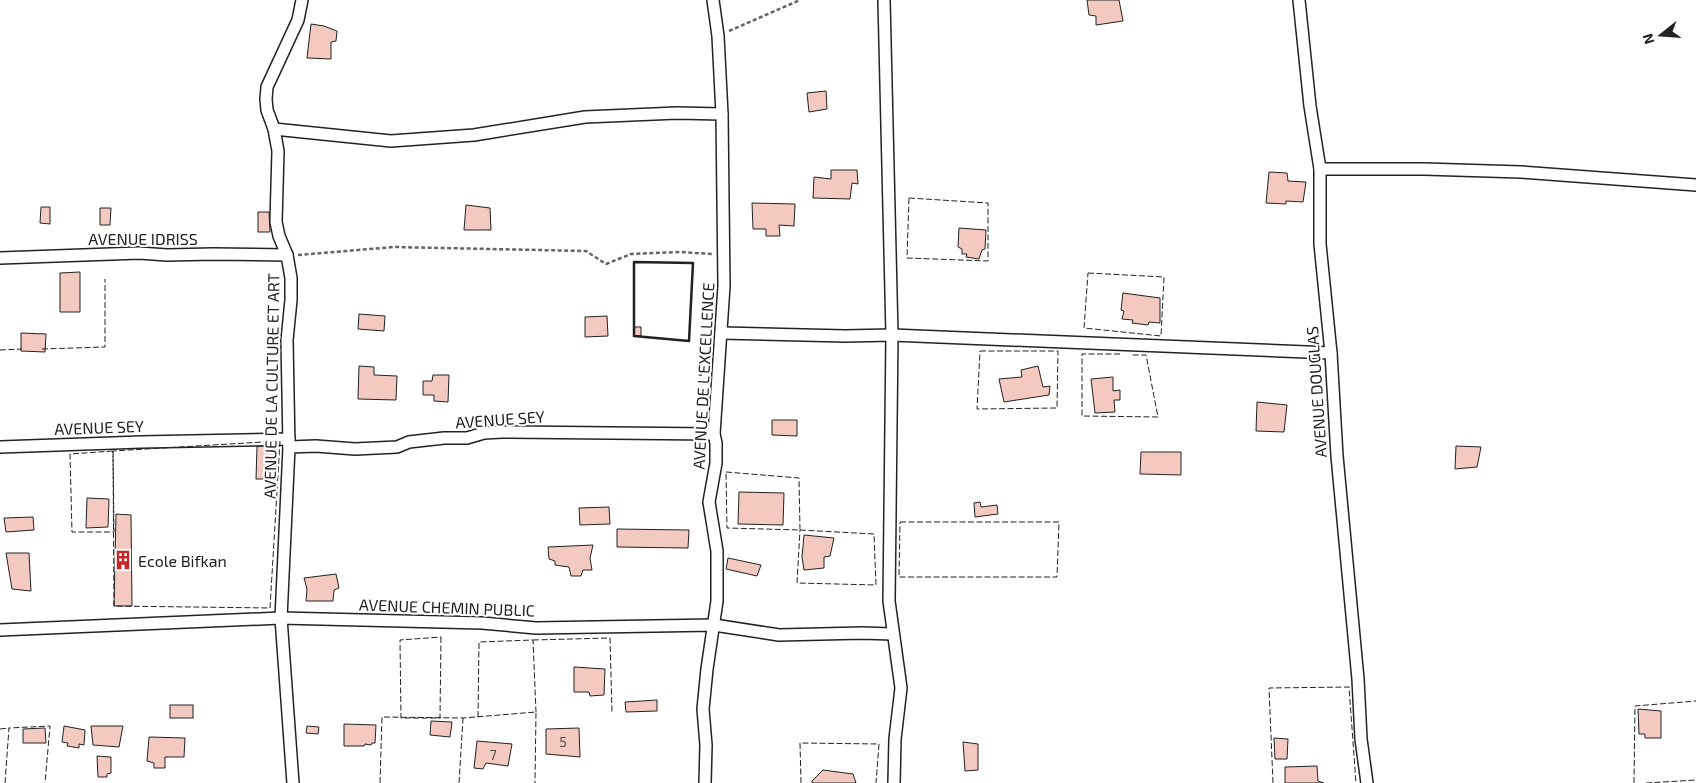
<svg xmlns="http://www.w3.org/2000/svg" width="1696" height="783" viewBox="0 0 1696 783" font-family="'Exo 2',sans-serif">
<rect width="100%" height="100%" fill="#fff"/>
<g fill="#f3c9c0" stroke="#222">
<polygon points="1087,0 1119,0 1123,21 1096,25 1096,16 1089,15"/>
<polygon points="311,24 324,26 337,31 336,41 331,42 331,59 307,58"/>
<polygon points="826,91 827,109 809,112 807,93"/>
<polygon points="831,170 857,170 858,184 852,183 850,199 813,198 814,177 831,179"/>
<polygon points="1269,172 1287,173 1288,181 1306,182 1303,202 1286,201 1286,204 1266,203"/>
<polygon points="752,203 795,204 794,226 779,225 780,236 766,236 766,229 753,229"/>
<polygon points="466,205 490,208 491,230 464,230"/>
<polygon points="41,207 50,207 50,224 40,223"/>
<polygon points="100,208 111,208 110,225 100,225"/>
<polygon points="258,212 269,212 270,232 258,232"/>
<polygon points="959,228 986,230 985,249 982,250 979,259 966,257 967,254 962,254 962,249 958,247"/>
<polygon points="80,272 80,312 60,312 60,273"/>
<polygon points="1123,293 1160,298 1160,323 1149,322 1148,325 1132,323 1133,320 1122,319 1124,311 1121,310"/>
<polygon points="359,314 385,316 384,331 358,329"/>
<polygon points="607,316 608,336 585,337 585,317"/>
<rect x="634" y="327" width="7" height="9"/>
<polygon points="21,333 46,334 45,352 21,351"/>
<polygon points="359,366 374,367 374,375 397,376 396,400 358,399"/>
<polygon points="1038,366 1043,387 1050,386 1049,395 1004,402 999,379 1022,377 1021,370"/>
<polygon points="433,375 449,375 448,402 434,401 434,395 423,395 423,381 432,381"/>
<polygon points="1113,377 1113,391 1120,390 1120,400 1114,400 1115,412 1095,413 1091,379"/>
<polygon points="1257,402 1287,405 1284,432 1256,431"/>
<polygon points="772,420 797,420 797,436 772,435"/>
<polygon points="257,446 276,446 276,479 256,479"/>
<polygon points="1456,446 1481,447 1477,467 1455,469"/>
<polygon points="1141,452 1181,452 1181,475 1140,474"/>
<polygon points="739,492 784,493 783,525 738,524"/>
<polygon points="87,498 109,499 108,527 86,528"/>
<polygon points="980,502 981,507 997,505 998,514 975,517 974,503"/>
<polygon points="609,507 610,524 580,525 579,508"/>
<polygon points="116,514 131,515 132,606 114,606"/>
<polygon points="33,517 34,530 6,532 4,518"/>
<polygon points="617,529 689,530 688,548 617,547"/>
<polygon points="804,535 834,538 830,556 824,557 824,568 804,570 802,557"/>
<polygon points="593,545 590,558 592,570 583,570 581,576 571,576 569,567 555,565 555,561 549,559 548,547"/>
<polygon points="6,553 29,553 31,591 12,589"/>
<polygon points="728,558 761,565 757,576 726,569"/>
<polygon points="336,574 339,588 334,590 333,601 306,601 307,589 304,578"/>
<polygon points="574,667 605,669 604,695 590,696 589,692 574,692"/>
<polygon points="657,700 657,711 626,712 625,702"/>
<rect x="170" y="705" width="23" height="13"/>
<polygon points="1638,709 1661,711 1661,738 1645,738 1645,734 1639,734"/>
<polygon points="431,721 452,722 450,737 430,735"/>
<polygon points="344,724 376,725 375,743 372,743 371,745 365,744 364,746 344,746"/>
<polygon points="64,726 85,730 84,745 79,744 79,748 67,746 68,743 62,742"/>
<polygon points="91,726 123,726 119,747 93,745"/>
<polygon points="307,726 319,727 318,734 306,733"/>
<polygon points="45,728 46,743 23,743 23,729"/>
<polygon points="579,728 580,757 546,754 546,729"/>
<polygon points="149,737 185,738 184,757 165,757 165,768 154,768 154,763 147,761"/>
<polygon points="1274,738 1288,739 1287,759 1275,759"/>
<polygon points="477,741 512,744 508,766 486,763 483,769 474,768"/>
<polygon points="963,742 978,744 978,770 965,771"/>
<polygon points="97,756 111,757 111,773 107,774 107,777 98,777"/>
<polygon points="1317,766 1318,781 1324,783 1285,783 1285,767"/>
<polygon points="823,770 853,774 856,783 812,783 812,781"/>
</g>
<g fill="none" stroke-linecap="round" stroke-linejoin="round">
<defs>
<g id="minor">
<polyline points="884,0 892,335 889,601 901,688 895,739 894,783"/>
<polyline points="1299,0 1310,106 1320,169 1320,244 1331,353 1337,456 1358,679 1361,739 1367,783"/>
<polyline points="274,129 391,141 474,135 585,117 677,113 722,114"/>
<polyline points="1320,169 1424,169 1521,172 1696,185"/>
<polyline points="0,258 139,253 167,255 213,254 287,255"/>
<polyline points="722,333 845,336 892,335 1331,353"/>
<polyline points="0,447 141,442 289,439"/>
<polyline points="289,447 316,446 355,449 397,447 409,442 444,438 467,438 484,433 502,432 714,434"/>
<polyline points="0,630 281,618 482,623 536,628 714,625 779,635 862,633 892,634"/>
<polyline points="293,783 281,618 289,447 287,340 291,300 291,278 287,255 279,236 276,222 278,151 274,129 267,110 266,99 267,87 298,20 302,0"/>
<polyline points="705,783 706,745 703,709 707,669 717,601 717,551 709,502 716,463 716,443 714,434 724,286 722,114 718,36 713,0"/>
</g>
</defs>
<use href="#minor" stroke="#222" stroke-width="14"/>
<g stroke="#646464" stroke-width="2.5" stroke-dasharray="4 2.5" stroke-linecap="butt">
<polyline points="729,31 800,0"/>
<polyline points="298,255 394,247 586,251 606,264 631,254 680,252 712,254"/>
</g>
<use href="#minor" stroke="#fff" stroke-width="11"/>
<g stroke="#222" stroke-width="1" stroke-dasharray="6 2.5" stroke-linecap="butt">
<polygon points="909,198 988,203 988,261 907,258"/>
<polygon points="1088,273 1164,277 1161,336 1084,328"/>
<polyline points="42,349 105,347 105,279"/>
<polyline points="0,350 22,349"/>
<polygon points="980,351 1058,351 1057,408 977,409"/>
<polyline points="1120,354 1082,354 1082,416 1158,417 1146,355 1132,355"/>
<polygon points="280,441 270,608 114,606 113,451"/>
<polygon points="113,451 114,532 72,532 70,454"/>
<polygon points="726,472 799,478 800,530 727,528"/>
<polygon points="900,522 1059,522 1057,577 899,577"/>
<polygon points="800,530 874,534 876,585 797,583"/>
<polygon points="441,637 440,718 401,718 400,640"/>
<polyline points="533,640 610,638 612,712"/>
<polyline points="478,717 479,642 533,640 536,712"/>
<polyline points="0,729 9,728"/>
<polyline points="5,783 9,728 50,726 45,783"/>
<polyline points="380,783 382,717 463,718 536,712 535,783"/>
<polyline points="459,783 463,718"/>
<polyline points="801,783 800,743 879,744 876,783"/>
<polyline points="1273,783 1269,688 1349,687 1356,783"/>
<polyline points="1634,783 1635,706 1696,701"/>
<polyline points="1646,783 1696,780"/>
</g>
<polygon stroke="#222" stroke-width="2.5" points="634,262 693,263 689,341 634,336"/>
</g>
<defs>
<symbol id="building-bare" viewBox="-9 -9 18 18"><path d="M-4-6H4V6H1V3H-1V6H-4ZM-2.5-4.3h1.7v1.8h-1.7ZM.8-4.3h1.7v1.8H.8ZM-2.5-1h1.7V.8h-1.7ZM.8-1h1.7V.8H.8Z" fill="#c62828" stroke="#fff" stroke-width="2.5" paint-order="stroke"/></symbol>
</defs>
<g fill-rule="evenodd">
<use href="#building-bare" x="109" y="546" width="28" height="28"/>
</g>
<g text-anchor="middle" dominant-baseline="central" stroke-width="4" stroke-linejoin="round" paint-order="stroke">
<g font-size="14" fill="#564c4a">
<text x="563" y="741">5</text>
<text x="493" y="754">7</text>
</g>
<g font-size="16" fill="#222" stroke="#fff">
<text x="143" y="238">AVENUE IDRISS</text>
<text transform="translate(703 376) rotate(-87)">AVENUE DE L'EXCELLENCE</text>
<text transform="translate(271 386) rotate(-89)">AVENUE DE LA CULTURE ET ART</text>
<text transform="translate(1316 392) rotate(-94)">AVENUE DOUGLAS</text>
<text transform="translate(500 419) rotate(-4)">AVENUE SEY</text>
<text transform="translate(99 427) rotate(-2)">AVENUE SEY</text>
<text transform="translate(447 607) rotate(2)">AVENUE CHEMIN PUBLIC</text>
</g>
<g font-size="16" fill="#222" stroke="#fff" text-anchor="start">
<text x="138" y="560">Ecole Bifkan</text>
</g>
</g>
<g transform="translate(1661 35) rotate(253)" stroke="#ffffff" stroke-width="4" paint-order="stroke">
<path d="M0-4L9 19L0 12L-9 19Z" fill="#222222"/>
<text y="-8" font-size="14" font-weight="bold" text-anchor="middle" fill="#222222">N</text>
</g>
</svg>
